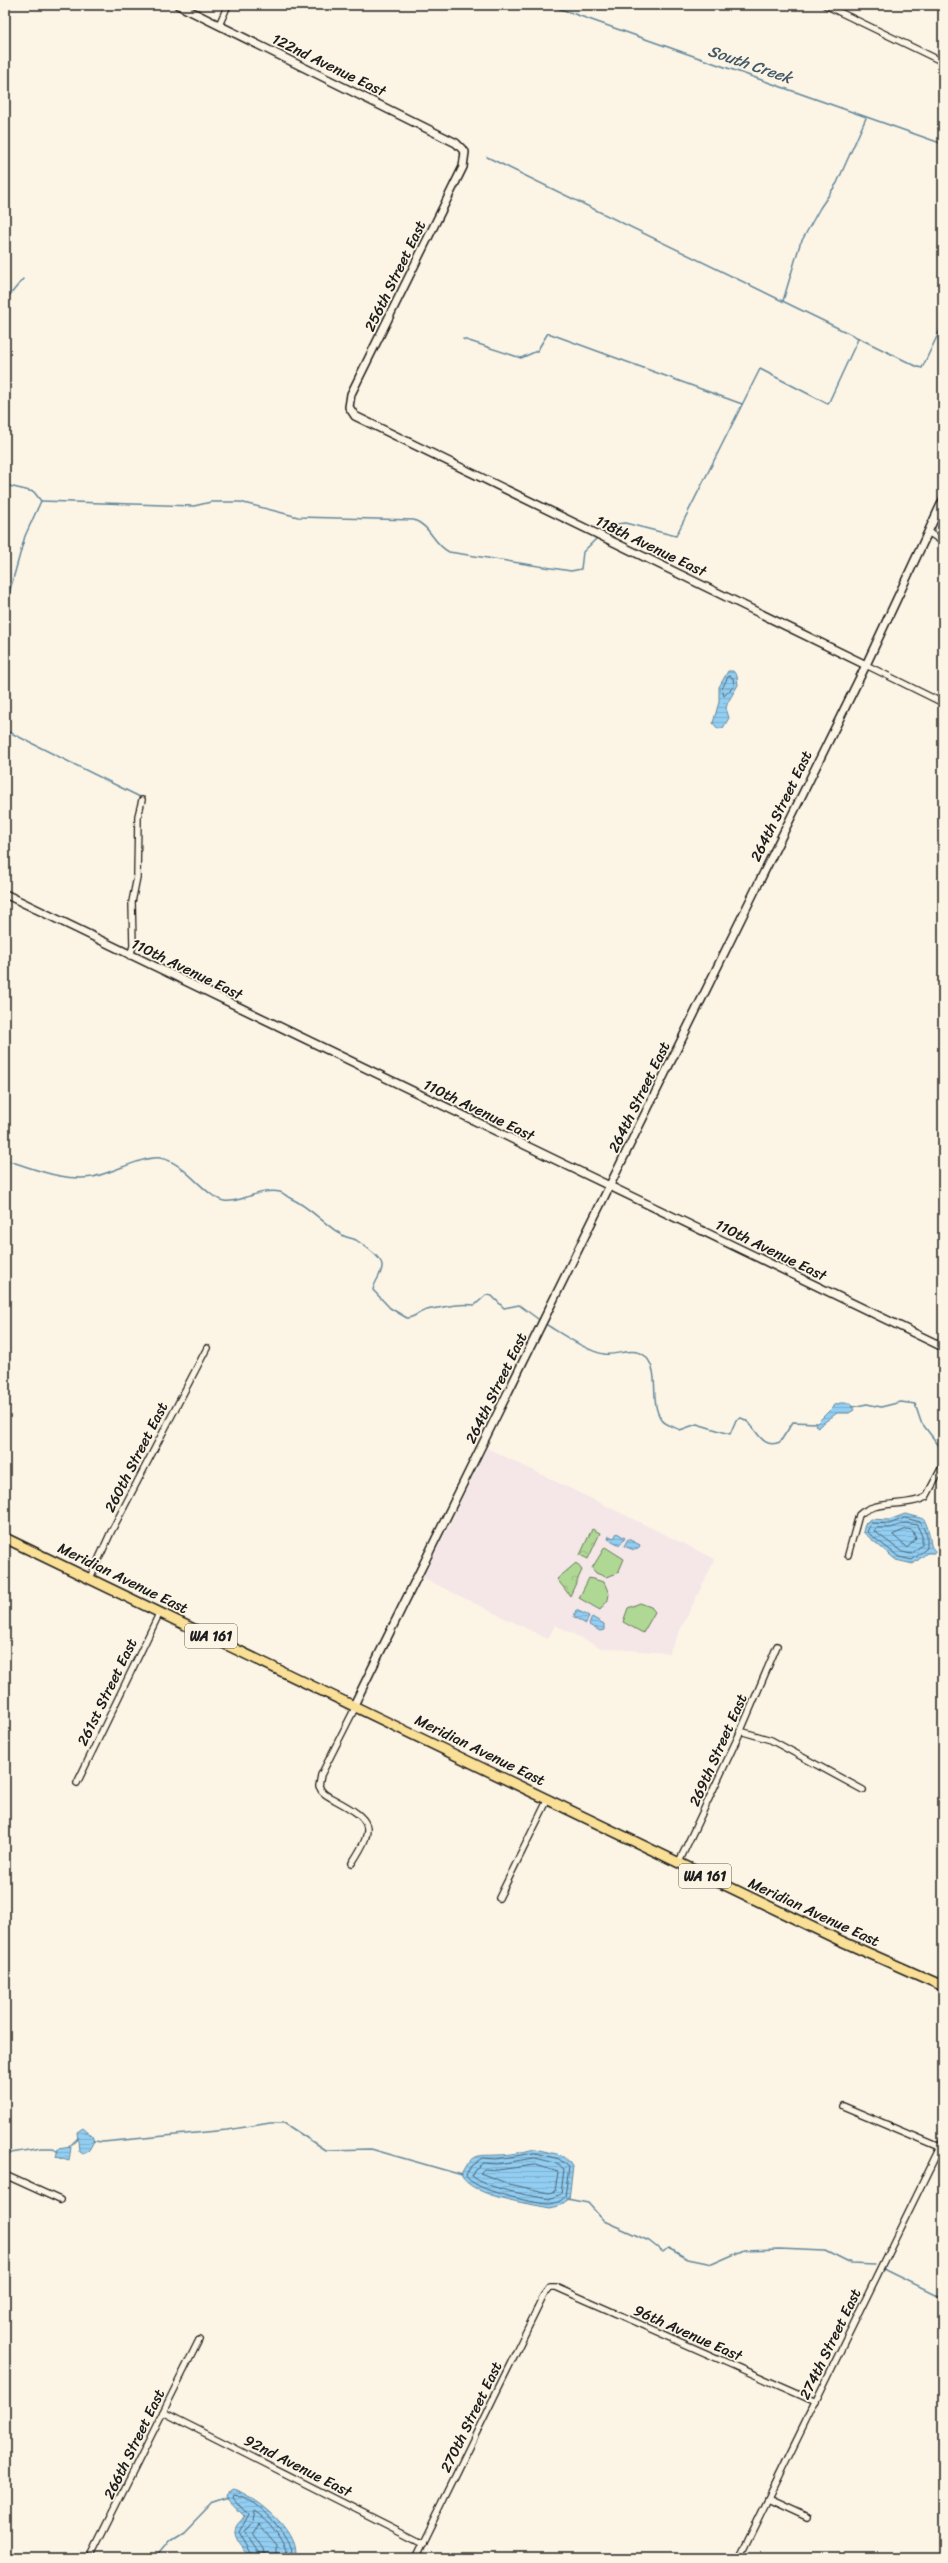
<svg xmlns="http://www.w3.org/2000/svg" width="948" height="2563" viewBox="0 0 948 2563" font-family="Sriracha,sans-serif">
<defs>
<pattern id="park-crowns" width="20" height="18" patternUnits="userSpaceOnUse"><rect width="20" height="18" fill="#b0d895"/><path d="M2 6a3 3 0 1 1 6 0M12 15a3 3 0 1 1 6 0" fill="none" stroke="#97b980"/></pattern>
<pattern id="water-rules" width="6" height="5" patternUnits="userSpaceOnUse"><rect width="6" height="5" fill="#92cef2"/><path d="M0 2.5h6" fill="none" stroke="#7db0cf"/></pattern>
</defs>
<rect width="100%" height="100%" fill="#fcf5e5"/>
<filter id="ink" filterUnits="userSpaceOnUse"><feTurbulence type="fractalNoise" baseFrequency=".025" numOctaves="2"/><feDisplacementMap in="SourceGraphic" scale="8" xChannelSelector="R" yChannelSelector="G"/><feConvolveMatrix kernelMatrix="1 2 1 2 8 2 1 2 1" color-interpolation-filters="sRGB"/></filter>
<g filter="url(#ink)">
<polygon fill="#f5e6e8" points="487,1448 715,1559 669,1653 601,1648 555,1625 548,1639 423,1578"/>
<g fill="#b0d895" stroke="#667a58">
<polygon points="605,1547 624,1559 618,1573 606,1577 596,1573 592,1568"/>
<polygon points="589,1578 604,1582 609,1594 608,1600 600,1610 579,1598"/>
<polygon points="640,1603 651,1607 655,1612 643,1633 623,1622 628,1608"/>
</g>
<g fill="url(#park-crowns)" stroke="#667a58">
<polygon points="592,1529 600,1533 588,1559 580,1555"/>
<polygon points="576,1563 582,1570 570,1596 557,1579"/>
</g>
<g fill="url(#water-rules)" stroke="#63879c">
<polygon points="728,671 733,671 737,676 738,685 728,702 726,708 729,718 723,728 718,729 713,723 719,702 719,687"/>
<polygon points="840,1403 850,1403 854,1410 849,1413 837,1413 818,1427 815,1425 835,1405"/>
<path d="M 905,1514 L 924,1519 C 929,1530 929,1533 931,1545 C 932,1549 935,1549 935,1553 L 927,1553 L 913,1564 L 896,1560 L 863,1532 L 865,1524 L 870,1519 L 889,1520 Z"/>
<polygon points="617,1533 625,1538 620,1545 608,1539 609,1536 614,1538"/>
<polygon points="628,1539 640,1545 638,1549 634,1550 624,1546"/>
<polygon points="576,1610 589,1616 586,1624 574,1617"/>
<polygon points="592,1617 604,1624 604,1630 600,1631 589,1625"/>
<polygon points="83,2128 92,2136 94,2141 89,2150 83,2154 79,2151 77,2132"/>
<polygon points="71,2147 69,2161 56,2157 58,2149"/>
<path d="M 535,2149 L 561,2155 L 573,2166 L 569,2199 L 559,2206 L 550,2208 C 527,2203 472,2197 461,2175 C 473,2152 475,2156 498,2155 C 510,2155 522,2152 535,2149 Z"/>
<path d="M 233,2489 C 256,2496 296,2529 295,2554 L 290,2558 L 252,2558 C 245,2551 231,2537 236,2527 C 238,2522 242,2521 244,2516 L 226,2497 L 227,2492 Z"/>
</g>
<g fill="none" stroke-linecap="round" stroke-linejoin="round">
<g stroke="#4b6372" stroke-width="1">
<polygon points="729,676 733,678 734,686 724,696 722,689"/>
<polygon points="905,1518 920,1522 927,1535 927,1548 912,1560 899,1557 867,1532 871,1523 889,1524"/>
<polygon points="906,1523 917,1525 922,1536 922,1545 911,1554 902,1552 874,1531 876,1528 890,1528"/>
<polygon points="907,1529 912,1530 916,1538 907,1548 893,1535"/>
<path d="M 535,2153 L 559,2159 L 569,2167 L 565,2197 C 561,2201 555,2204 548,2204 C 532,2203 473,2190 466,2176 L 471,2166 L 482,2158 L 496,2159 Z"/>
<path d="M 535,2158 L 556,2163 L 564,2169 L 561,2194 L 549,2199 C 529,2195 487,2189 472,2176 L 475,2169 L 483,2163 L 497,2164 Z"/>
<polygon points="536,2165 558,2172 555,2191 549,2193 509,2184 480,2173 484,2169 497,2170"/>
<path d="M 254,2558 L 239,2532 L 248,2515 L 232,2497 L 233,2494 C 258,2498 281,2527 291,2549 L 288,2558"/>
<path d="M 259,2558 L 258,2552 L 244,2531 L 252,2521 L 254,2511 C 268,2519 280,2536 286,2550 L 283,2558"/>
<polyline points="265,2558 263,2549 252,2533 258,2523 277,2545 277,2558"/>
</g>
<g stroke="#63879c" stroke-width="1.5">
<polyline points="549,5 943,144"/>
<polyline points="487,157 918,367 922,368 943,324"/>
<polyline points="5,301 23,279"/>
<polyline points="783,301 800,244 820,208 837,183 866,118"/>
<polyline points="463,339 521,358 537,351 548,333 742,404"/>
<polyline points="5,485 34,492 41,501"/>
<path d="M 41,501 L 194,506 L 211,502 L 240,502 L 298,517 L 414,520 C 431,526 433,544 449,552 L 571,571 L 581,569 L 583,552 L 597,538"/>
<polyline points="602,533 616,524 625,523 676,536 760,369 828,404 858,339"/>
<polyline points="5,608 25,536 41,501"/>
<polyline points="5,730 140,797"/>
<path d="M 5,1160 C 34,1168 62,1182 93,1177 C 112,1173 143,1156 160,1158 C 184,1161 205,1197 224,1201 C 239,1204 258,1188 280,1192 C 284,1193 287,1197 290,1198 C 312,1208 324,1225 344,1236 C 348,1238 352,1238 356,1240 C 362,1244 381,1257 382,1265 C 383,1273 374,1282 373,1290 L 390,1308 L 407,1318 C 414,1318 420,1311 427,1310 C 443,1307 458,1303 475,1305 L 486,1295 L 492,1296 L 504,1308 L 519,1305 L 538,1319"/>
<path d="M 547,1325 C 562,1334 587,1351 604,1354 C 617,1356 634,1346 645,1356 C 662,1373 648,1403 662,1420 C 665,1425 675,1427 680,1430 L 697,1424 L 730,1434 L 736,1420 L 741,1418 C 756,1422 759,1451 780,1442 L 793,1422 L 816,1423"/>
<polyline points="852,1407 867,1404 881,1407 901,1402 915,1404 921,1422 943,1451"/>
<polyline points="93,2141 103,2142 227,2130 270,2123 284,2123 325,2150 371,2149 462,2175"/>
<polyline points="69,2147 78,2138"/>
<polyline points="5,2154 41,2148 52,2148 58,2152"/>
<polyline points="567,2199 588,2203 604,2221 649,2241 663,2252 668,2248 688,2259 712,2264 744,2250 779,2249 825,2251 851,2264 875,2265"/>
<polyline points="884,2269 943,2298"/>
<polyline points="156,2558 171,2540 184,2532 213,2502 228,2497"/>
</g>
<defs>
<g id="minor">
<polyline points="825,5 943,62"/>
<polyline points="219,25 228,5"/>
<polyline points="928,532 943,542"/>
<polyline points="866,665 943,703"/>
<polyline points="130,956 133,946 132,902 137,877 138,816 142,800"/>
<path d="M 848,1555 L 859,1515 C 876,1499 906,1508 926,1497 L 943,1465"/>
<polyline points="90,1578 111,1532 207,1348"/>
<polyline points="740,1731 771,1740 863,1790"/>
<polyline points="77,1783 160,1612"/>
<polyline points="679,1862 739,1735 777,1646"/>
<path d="M 352,1863 C 376,1826 372,1820 335,1800 C 328,1796 322,1794 319,1786 L 321,1775 L 356,1706"/>
<polyline points="499,1898 548,1799"/>
<polyline points="843,2106 940,2147"/>
<polyline points="5,2175 60,2200"/>
<polyline points="163,2412 423,2543"/>
<polyline points="768,2499 807,2517"/>
<polyline points="90,2558 199,2340"/>
<polyline points="415,2558 544,2295 550,2287 556,2287 816,2402"/>
<polyline points="739,2558 943,2141"/>
</g>
<g id="tertiary">
<polyline points="178,5 456,143 465,152 463,167 351,394 349,407 355,416 866,665"/>
<polyline points="5,894 943,1347"/>
<polyline points="354,1705 866,665 943,500"/>
</g>
<polyline id="primary" points="5,1538 839,1940 943,1986"/>
</defs>
<use href="#minor" stroke="#1c1c1c" stroke-width="8"/>
<use href="#tertiary" stroke="#1c1c1c" stroke-width="10"/>
<use href="#primary" stroke="#1c1c1c" stroke-width="12"/>
<use href="#minor" stroke="#fcf5e5" stroke-width="5.5"/>
<use href="#tertiary" stroke="#fcf5e5" stroke-width="7"/>
<use href="#primary" stroke="#fadf96" stroke-width="9"/>
</g>
</g>
<g text-anchor="middle" dominant-baseline="central" stroke-width="3.5" stroke-linejoin="round" paint-order="stroke">
<g fill="#fcf5e5" stroke="#5f5d58" stroke-width="1">
<rect x="185" y="1624" width="52" height="24" rx="3"/>
<rect x="679" y="1864" width="52" height="24" rx="3"/>
</g>
<g font-size="14" font-weight="bold" fill="#1c1c1c">
<text x="211" y="1636">WA 161</text>
<text x="705" y="1876">WA 161</text>
</g>
<g font-size="15" fill="#1c1c1c" stroke="#fcf5e5">
<text transform="translate(329 65) rotate(26)">122nd Avenue East</text>
<text transform="translate(395 276) rotate(-64)">256th Street East</text>
<text transform="translate(651 546) rotate(26)">118th Avenue East</text>
<text transform="translate(781 806) rotate(-64)">264th Street East</text>
<text transform="translate(187 969) rotate(26)">110th Avenue East</text>
<text transform="translate(639 1097) rotate(-64)">264th Street East</text>
<text transform="translate(479 1110) rotate(26)">110th Avenue East</text>
<text transform="translate(771 1250) rotate(26)">110th Avenue East</text>
<text transform="translate(496 1388) rotate(-64)">264th Street East</text>
<text transform="translate(136 1457) rotate(-63)">260th Street East</text>
<text transform="translate(123 1578) rotate(26)">Meridian Avenue East</text>
<text transform="translate(107 1692) rotate(-64)">261st Street East</text>
<text transform="translate(480 1750) rotate(26)">Meridian Avenue East</text>
<text transform="translate(718 1750) rotate(-66)">269th Street East</text>
<text transform="translate(814 1912) rotate(25)">Meridian Avenue East</text>
<text transform="translate(688 2333) rotate(24)">96th Avenue East</text>
<text transform="translate(830 2344) rotate(-64)">274th Street East</text>
<text transform="translate(471 2417) rotate(-64)">270th Street East</text>
<text transform="translate(134 2444) rotate(-64)">266th Street East</text>
<text transform="translate(298 2466) rotate(27)">92nd Avenue East</text>
</g>
<g font-size="16" font-style="italic" fill="#455a67" stroke="#fcf5e5">
<text transform="translate(750 64) rotate(19)">South Creek</text>
</g>
</g>
<rect width="948" height="2563" fill="none" stroke="#fcf5e5" stroke-width="20"/>
<rect x="10" y="10" width="928" height="2543" fill="none" stroke="#1c1c1c" stroke-width="1.5" filter="url(#ink)"/>
</svg>
